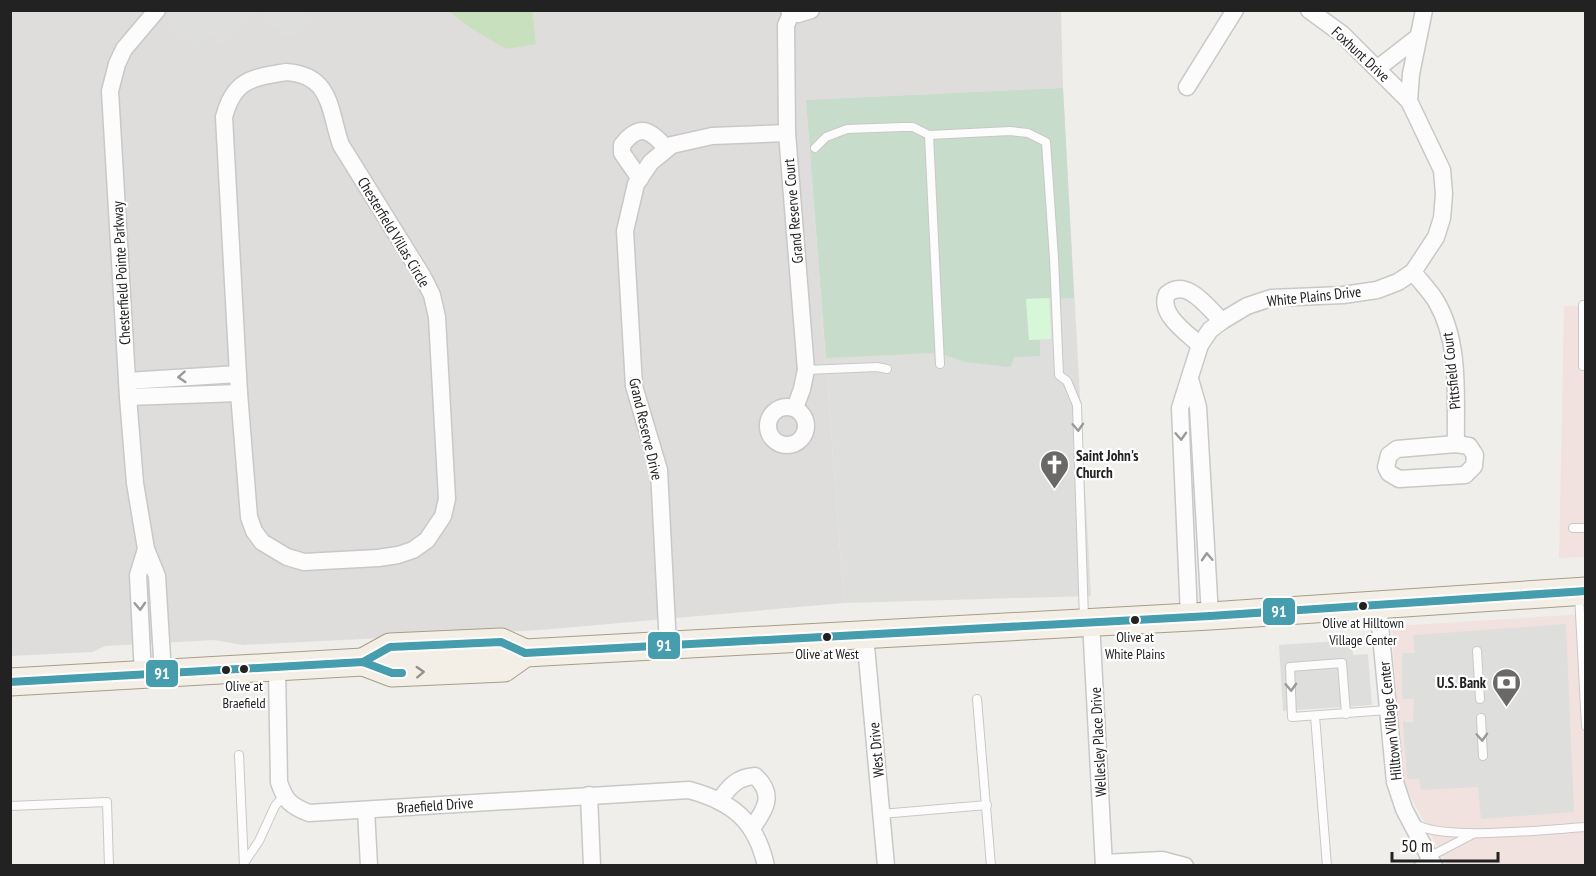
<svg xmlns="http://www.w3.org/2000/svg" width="1596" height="876" viewBox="0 0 1596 876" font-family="'PT Sans Narrow',sans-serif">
<rect width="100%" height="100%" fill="#f0eeeb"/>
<polygon fill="#dfdddc" points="11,11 448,11 469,27 536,44 533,11 1061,11 1063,88 806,100 844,603 541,630 243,645 214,640 105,646 93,652 11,656"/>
<g fill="#f2e2df">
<polygon points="1564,306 1585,306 1585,557 1559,558"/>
<polygon points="1585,614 1585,865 1447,865 1401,778 1392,630 1396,626"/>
</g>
<g fill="#dededc">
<polygon points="296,10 310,22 291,39 261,21 269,12 267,11"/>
<polygon points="171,11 171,10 255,11 223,47 212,37 207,38 197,49 167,23 172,16"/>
<polygon points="1063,88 1091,596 844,603 806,100"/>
<polygon points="1566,624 1574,812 1481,819 1478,787 1421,790 1419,779 1407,779 1403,722 1413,722 1414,699 1402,699 1402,653 1415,653 1413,635"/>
<polygon points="1352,640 1353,655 1368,654 1372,705 1283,711 1279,645"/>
</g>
<polygon fill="#c8e0be" points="448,11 533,11 536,44 506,49 469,27"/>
<polygon fill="#c7dcca" points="1063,88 1074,298 1026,299 1029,340 1040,340 1040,356 1015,357 1010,367 965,362 944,355 930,353 826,358 806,100"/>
<polygon fill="#d7f7d9" points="1049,298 1051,339 1029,340 1026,299"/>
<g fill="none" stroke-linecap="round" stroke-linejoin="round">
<defs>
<g id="service">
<polyline points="929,135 940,364"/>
<polyline points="815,148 826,137 847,129 902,127 913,127 929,135 1010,131 1028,133 1046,142 1054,258 1059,375 1067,381 1077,405 1084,619"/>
<polyline points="1586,305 1583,305 1583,366 1586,366"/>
<polyline points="806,370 877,367 887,369"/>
<polyline points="1573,528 1586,528"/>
<polyline points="1579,595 1586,726"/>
<polyline points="1477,651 1480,699"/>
<polyline points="977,699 991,866"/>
<polyline points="1346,714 1342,663 1290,667 1292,717 1388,710"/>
<polyline points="1315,716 1327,866"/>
<polyline points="1481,718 1483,756"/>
<polyline points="239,755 244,866"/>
<polyline points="10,806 107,802 109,866"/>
<polyline points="881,814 987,805"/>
<path d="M 1414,823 C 1439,842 1551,829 1586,827"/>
<polyline points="244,863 259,841 275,806 283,797"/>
<polyline points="1418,866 1429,857 1473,834"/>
</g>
<g id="minor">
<polyline points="157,10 124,49 117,64 110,91 128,397 135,483 146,549 157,576 163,674"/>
<polyline points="789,10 798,14 811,10"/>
<polyline points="1309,10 1342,34 1409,101"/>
<polyline points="792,12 786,25 787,133 806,370 802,389 795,408"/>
<polyline points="1378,68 1418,37"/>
<path d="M 286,72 C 333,75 329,112 341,145 L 423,277 L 432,295 L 437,317 L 447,499 L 443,516 L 427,540 L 413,550 L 398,555 L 378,558 L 304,562 L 287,557 L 262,542 L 254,531 L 249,517 L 239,393 L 224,117 C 234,79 252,78 286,72 Z"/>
<polyline points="1187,87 1235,10"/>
<path d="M 640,179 L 622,153 L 622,145 C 639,123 650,129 666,148"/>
<path d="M 1413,272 C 1420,281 1430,291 1436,301 C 1461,343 1455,398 1456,444"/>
<path d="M 1200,345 C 1187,333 1158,314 1167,294 C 1187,277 1208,308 1222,321"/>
<polyline points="1190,379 1198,407 1210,616"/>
<polyline points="127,381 238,374"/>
<polyline points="128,397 239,393"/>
<circle cx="787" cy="426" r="19"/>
<polygon points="1456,444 1469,446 1475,455 1474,466 1465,475 1399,479 1389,473 1386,467 1389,455 1397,449"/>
<polyline points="1378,604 1395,782 1404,809 1434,866"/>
<polyline points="1189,616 1180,408 1200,345 1210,330 1222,321 1247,306 1271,298 1343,295 1377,290 1398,282 1413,272 1436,237 1442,218 1444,194 1442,170 1409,101 1411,74 1424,10"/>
<polyline points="1091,622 1104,866"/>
<polyline points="865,635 886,866"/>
<polyline points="668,646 659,470 634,386 625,231 636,184 651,162 672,145 712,136 787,133"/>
<path d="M 277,667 L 279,782 C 285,801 291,806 309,813 L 689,790 C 733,802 756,821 766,866"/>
<polyline points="143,675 138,575 146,549"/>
<polyline points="589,795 592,866"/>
<path d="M 719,801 C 729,787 737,777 755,776 C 775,794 766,809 752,828"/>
<polyline points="366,810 369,866"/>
<polyline points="1104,863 1162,860 1185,866"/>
</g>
<g id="primary">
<polyline points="363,662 390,647 501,642 525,653 1210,616 1586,591"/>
<polyline points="10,682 363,662 392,673 504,668 525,653"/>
</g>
</defs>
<use href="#service" stroke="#c9c8c7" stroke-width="10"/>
<use href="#minor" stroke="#c9c8c7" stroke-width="19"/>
<use href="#primary" stroke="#a79e86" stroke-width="29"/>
<use href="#service" stroke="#fdfcfc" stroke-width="8"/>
<use href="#minor" stroke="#fdfcfc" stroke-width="16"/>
<use href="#primary" stroke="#f3eee6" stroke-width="27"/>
<defs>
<g id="bus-1">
<polyline points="363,662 390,647 501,642 525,653 1210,616 1586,591"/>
<polyline points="10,682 363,662 392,673 402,673"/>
</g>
</defs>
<use href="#bus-1" stroke="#fff" stroke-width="12"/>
<use href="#bus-1" stroke="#469dad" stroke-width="8"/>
</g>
<defs><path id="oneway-chevron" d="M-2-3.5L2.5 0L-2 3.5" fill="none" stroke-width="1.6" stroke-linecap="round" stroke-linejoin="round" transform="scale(1.5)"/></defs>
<g stroke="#9a9a9a">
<use href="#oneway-chevron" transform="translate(182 377) rotate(176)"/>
<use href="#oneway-chevron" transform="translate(1078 427) rotate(87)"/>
<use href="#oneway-chevron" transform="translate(1181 436) rotate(87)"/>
<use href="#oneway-chevron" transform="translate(1207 557) rotate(-93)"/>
<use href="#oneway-chevron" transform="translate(140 606) rotate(87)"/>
<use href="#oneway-chevron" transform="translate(1291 687) rotate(88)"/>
<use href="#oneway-chevron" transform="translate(1482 737) rotate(87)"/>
</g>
<use stroke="#95928e" href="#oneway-chevron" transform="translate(420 672) rotate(-3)"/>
<defs>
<symbol id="church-pin" viewBox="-11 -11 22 30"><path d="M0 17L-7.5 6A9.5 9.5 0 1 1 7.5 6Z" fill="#6a6968" stroke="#fff"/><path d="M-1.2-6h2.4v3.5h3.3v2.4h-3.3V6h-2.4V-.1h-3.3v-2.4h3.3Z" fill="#fff"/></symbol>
<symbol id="bank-pin" viewBox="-11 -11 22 30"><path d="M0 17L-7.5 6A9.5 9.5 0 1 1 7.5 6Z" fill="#6a6968" stroke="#fff"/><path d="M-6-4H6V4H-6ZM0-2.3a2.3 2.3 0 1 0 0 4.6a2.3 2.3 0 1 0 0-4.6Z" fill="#fff"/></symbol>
</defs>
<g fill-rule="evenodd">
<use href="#church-pin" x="1038" y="448" width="33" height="45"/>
<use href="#bank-pin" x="1490" y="666" width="33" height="45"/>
</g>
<g fill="#222" stroke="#fff" stroke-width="2">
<circle cx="1363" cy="606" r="5"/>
<circle cx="1135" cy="620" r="5"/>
<circle cx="827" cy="637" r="5"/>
<circle cx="244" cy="669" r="5"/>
<circle cx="226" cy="670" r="5"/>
</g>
<g text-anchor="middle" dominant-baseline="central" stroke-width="4.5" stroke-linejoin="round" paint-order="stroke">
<g font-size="14" fill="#222" stroke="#fff">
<text x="1363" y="623">Olive at Hilltown<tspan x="1363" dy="17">Village Center</tspan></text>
<text x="1135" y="637">Olive at<tspan x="1135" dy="17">White Plains</tspan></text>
<text x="827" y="654">Olive at West</text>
<text x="244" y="686">Olive at<tspan x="244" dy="17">Braefield</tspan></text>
</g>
<g font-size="15" fill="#222" stroke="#fff">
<text transform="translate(1361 54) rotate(43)">Foxhunt Drive</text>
<text transform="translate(793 211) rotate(-95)">Grand Reserve Court</text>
<text transform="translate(394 232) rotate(59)">Chesterfield Villas Circle</text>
<text transform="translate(121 273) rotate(-93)">Chesterfield Pointe Parkway</text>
<text transform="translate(1314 296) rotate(-6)">White Plains Drive</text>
<text transform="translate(1451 371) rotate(-96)">Pittsfield Court</text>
<text transform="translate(646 429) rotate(77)">Grand Reserve Drive</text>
<text transform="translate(1390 721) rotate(-96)">Hilltown Village Center</text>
<text transform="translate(1098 742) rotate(-93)">Wellesley Place Drive</text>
<text transform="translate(876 750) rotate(-95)">West Drive</text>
<text transform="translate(435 805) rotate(-4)">Braefield Drive</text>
</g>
<g font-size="15" font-weight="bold" fill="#222" stroke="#fff" text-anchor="start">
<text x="1076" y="455">Saint John's<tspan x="1076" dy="17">Church</tspan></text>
<text x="1486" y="682" text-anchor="end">U.S. Bank</text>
</g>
</g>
<g stroke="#fff" stroke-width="2">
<rect x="1262" y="597" width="34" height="29" rx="6" fill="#469dad"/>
<rect x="647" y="631" width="34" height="29" rx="6" fill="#469dad"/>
<rect x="145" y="659" width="34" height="29" rx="6" fill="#469dad"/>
</g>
<g font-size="16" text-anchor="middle" font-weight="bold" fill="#fff">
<text x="1279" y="617">91</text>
<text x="664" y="651">91</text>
<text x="162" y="679">91</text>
</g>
<rect width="1596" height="876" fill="none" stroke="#222222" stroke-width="24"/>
<path d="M1392 852v9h106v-9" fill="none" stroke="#222222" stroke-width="3"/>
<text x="1401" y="852" font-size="18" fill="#222222" stroke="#ffffff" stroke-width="4.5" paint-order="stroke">50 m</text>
</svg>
